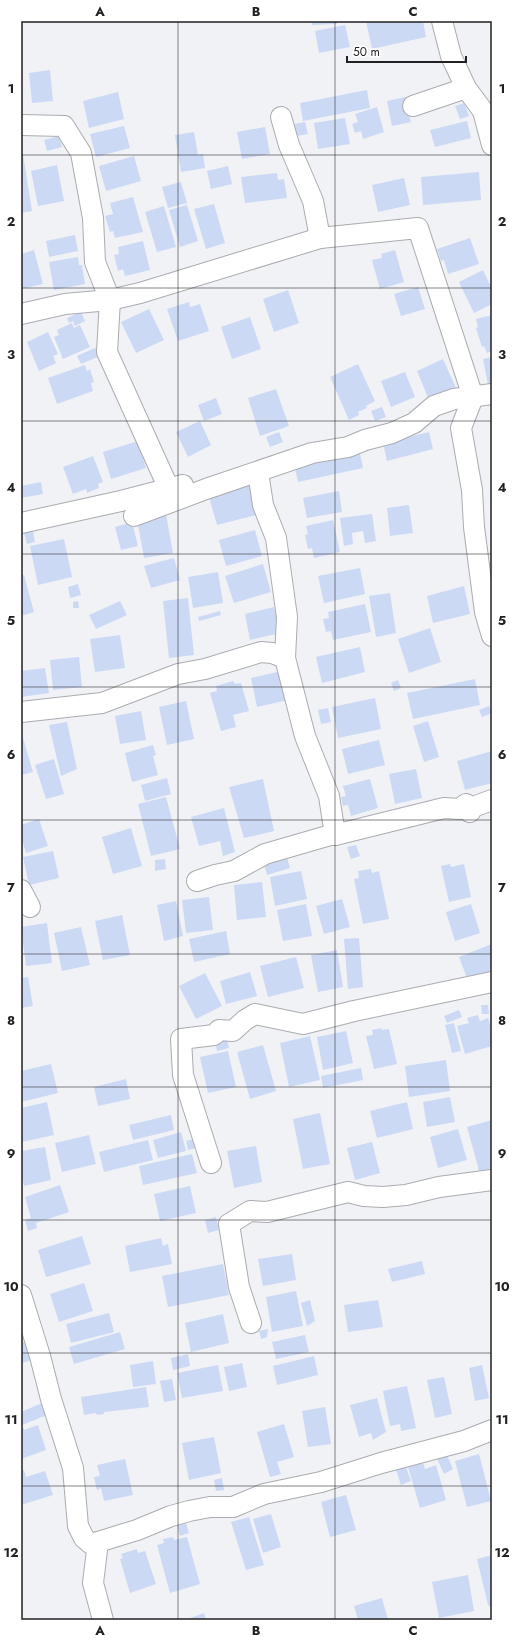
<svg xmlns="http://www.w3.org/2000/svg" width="513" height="1641" viewBox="0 0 513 1641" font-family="Jost,sans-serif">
<rect width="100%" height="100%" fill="#f0f2f6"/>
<g fill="#ccd9f5">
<polygon points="312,21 337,21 337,24 312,25"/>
<polygon points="366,21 423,21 426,37 372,49"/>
<polygon points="345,25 350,47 319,53 315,31"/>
<polygon points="50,70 53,101 32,103 29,73"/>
<polygon points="367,90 370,108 303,121 300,103"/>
<polygon points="118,92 124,119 89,128 83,101"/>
<polygon points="405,97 411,122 392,126 387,101"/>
<polygon points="464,103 469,116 460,119 455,106"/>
<polygon points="377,107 384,132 363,139 361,131 355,133 352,124 358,122 355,114"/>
<polygon points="345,118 350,144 318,149 314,123"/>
<polygon points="467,121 471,138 435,147 430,130"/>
<polygon points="305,122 308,134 296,136 294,124"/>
<polygon points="124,126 130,148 96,157 90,134"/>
<polygon points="265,127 270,154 242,159 237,132"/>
<polygon points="194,132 198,155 203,154 205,168 181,172 175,135"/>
<polygon points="59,136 62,147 47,151 44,140"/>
<polygon points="21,154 23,154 32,211 21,213"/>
<polygon points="134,156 141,181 106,191 99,166"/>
<polygon points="57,165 64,201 38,206 31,171"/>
<polygon points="228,166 232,184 211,189 207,171"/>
<polygon points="479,172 481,200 423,205 421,177"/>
<polygon points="277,173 278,180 284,179 287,198 245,203 241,177"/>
<polygon points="404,178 410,205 378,212 372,185"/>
<polygon points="181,182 187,203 168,208 162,187"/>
<polygon points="133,197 143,232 115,238 113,231 110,232 105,216 113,214 110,203"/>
<polygon points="214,204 225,243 206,249 194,209"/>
<polygon points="187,205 198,241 180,247 169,210"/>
<polygon points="164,206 176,247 157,252 145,212"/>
<polygon points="75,235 78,251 49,257 46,241"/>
<polygon points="470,238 479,264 448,274 444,260 441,261 437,249"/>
<polygon points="143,241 150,270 125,276 123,269 118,271 114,255 119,254 118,247"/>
<polygon points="34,250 43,284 21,289 21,254"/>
<polygon points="395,250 404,282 380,289 372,260 382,258 381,254"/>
<polygon points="78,257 79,265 82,265 85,284 54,290 49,262"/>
<polygon points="483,270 492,289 492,304 474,313 459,282"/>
<polygon points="418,287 425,309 401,316 394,294"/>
<polygon points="288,290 299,323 274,332 263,299"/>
<polygon points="189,302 190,307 200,304 209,331 178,341 167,309"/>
<polygon points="149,309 164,340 136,353 121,322"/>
<polygon points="81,312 85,321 75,326 73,321 69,323 67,318"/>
<polygon points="492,315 492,351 487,353 484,346 482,347 476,328 478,327 476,319"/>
<polygon points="250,317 261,349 232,359 221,327"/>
<polygon points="72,323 74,328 80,325 90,347 63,359 54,337 59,335 57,330"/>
<polygon points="48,332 58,354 53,356 56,363 39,371 27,342"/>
<polygon points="97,347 100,356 81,364 77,356"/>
<polygon points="492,357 492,389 489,390 483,359"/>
<polygon points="443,359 456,388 429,400 417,371"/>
<polygon points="358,364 375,401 366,406 367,408 358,412 359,415 349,420 330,377"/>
<polygon points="85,365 87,371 90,369 94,382 91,383 93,391 57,404 48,378"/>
<polygon points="405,372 415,397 391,407 381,381"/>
<polygon points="276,389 289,426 260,436 248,398"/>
<polygon points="216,398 222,414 204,421 198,405"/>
<polygon points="382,407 386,417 375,421 371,411"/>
<polygon points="200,421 211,445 188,457 176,432"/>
<polygon points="279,432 283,442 270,447 266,437"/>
<polygon points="429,432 433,449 387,461 383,443"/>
<polygon points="138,441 146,468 111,479 103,452"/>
<polygon points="359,449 363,468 298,482 294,463"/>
<polygon points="93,456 103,482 98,484 99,488 87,493 86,489 73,494 63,467"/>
<polygon points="41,482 43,494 21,498 21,486"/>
<polygon points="249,486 256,515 217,525 209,497"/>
<polygon points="339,491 342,512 307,518 303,498"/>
<polygon points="409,505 413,533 390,536 387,508"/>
<polygon points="166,514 173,553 144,558 137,519"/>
<polygon points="372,514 376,541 365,543 363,531 352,533 353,544 344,546 340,518"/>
<polygon points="333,520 340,552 314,558 312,548 308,549 305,535 308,534 306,526"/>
<polygon points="132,522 138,546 121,550 115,527"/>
<polygon points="255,530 262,556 226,566 219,540"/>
<polygon points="33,531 35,542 27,544 24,533"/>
<polygon points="64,539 72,577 38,585 30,546"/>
<polygon points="174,558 180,580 151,588 144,566"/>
<polygon points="263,564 271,592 234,603 225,576"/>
<polygon points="360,568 365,594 324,603 318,576"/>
<polygon points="218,572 223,603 193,608 188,577"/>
<polygon points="24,575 34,612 21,616 21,576"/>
<polygon points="78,584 81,595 70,598 68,587"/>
<polygon points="464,586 470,614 433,623 427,596"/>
<polygon points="390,593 396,633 376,637 369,596"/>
<polygon points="188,598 194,655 169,658 163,601"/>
<polygon points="78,601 79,608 73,608 73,602"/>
<polygon points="120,601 127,615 96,629 89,615"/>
<polygon points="365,604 371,632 333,640 331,631 326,632 323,619 329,618 328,612"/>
<polygon points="274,607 280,633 250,640 245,614"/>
<polygon points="220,611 221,615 199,621 198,617"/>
<polygon points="430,628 441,662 409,673 398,639"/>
<polygon points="120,635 125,668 95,672 90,639"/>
<polygon points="360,647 365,672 322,683 316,657"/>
<polygon points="79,657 82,687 53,690 50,660"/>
<polygon points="45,668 49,693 21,697 21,671"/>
<polygon points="282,671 288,700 257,707 251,678"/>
<polygon points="475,679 480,705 413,719 407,693"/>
<polygon points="398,680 401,688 394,691 391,683"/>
<polygon points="233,681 235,684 241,683 249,711 233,715 236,727 221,731 210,693 217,691 216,686"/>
<polygon points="375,698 381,729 338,738 332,707"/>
<polygon points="186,701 194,739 167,745 159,707"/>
<polygon points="489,706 492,713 482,717 479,710"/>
<polygon points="328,708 331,722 321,724 318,710"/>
<polygon points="141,711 146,740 120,744 115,716"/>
<polygon points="428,721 439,757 424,762 413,726"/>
<polygon points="67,722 77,769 61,776 49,725"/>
<polygon points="23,738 33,772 21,775 21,739"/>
<polygon points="379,740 385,765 348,774 342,749"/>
<polygon points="153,745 156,755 153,756 158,775 132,782 125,753"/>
<polygon points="492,751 492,783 465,790 457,761"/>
<polygon points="54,759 64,794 46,799 35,765"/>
<polygon points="416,769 422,798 395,804 389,774"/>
<polygon points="167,778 171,794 145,801 141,785"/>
<polygon points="263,779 274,831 244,838 229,787"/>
<polygon points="370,779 378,808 351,816 348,805 343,806 341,797 346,796 343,786"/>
<polygon points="166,797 180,849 151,856 138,804"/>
<polygon points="224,808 235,852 223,856 220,841 199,846 191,817"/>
<polygon points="39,819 48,846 26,853 21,837 21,825"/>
<polygon points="131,828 142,866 113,874 102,837"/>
<polygon points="356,845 360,856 351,859 347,847"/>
<polygon points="53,851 59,878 29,885 23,857"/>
<polygon points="287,857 290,868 267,875 264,864"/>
<polygon points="165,859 166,869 155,871 155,860"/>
<polygon points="450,864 451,867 464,864 471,897 449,902 441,866"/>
<polygon points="371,869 372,873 379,871 389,919 363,924 354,879 359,878 358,871"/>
<polygon points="301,871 307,899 275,906 270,877"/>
<polygon points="262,882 266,917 237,920 234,885"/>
<polygon points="209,897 213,930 186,933 182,900"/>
<polygon points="342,899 350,927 324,934 316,906"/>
<polygon points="176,901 183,936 164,941 157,905"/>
<polygon points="306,904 312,936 283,941 277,910"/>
<polygon points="471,904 480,933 455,941 446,912"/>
<polygon points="122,915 130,955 103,960 95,921"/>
<polygon points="47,923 52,963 26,966 21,927"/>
<polygon points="81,927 90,965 62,971 54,933"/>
<polygon points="226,931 230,954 194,962 189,939"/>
<polygon points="359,938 363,987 348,989 344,939"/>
<polygon points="492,944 492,973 469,983 459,957"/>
<polygon points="337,950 343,987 318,992 311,955"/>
<polygon points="296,957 304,988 268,997 260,966"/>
<polygon points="250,972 257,996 226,1004 220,981"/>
<polygon points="205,973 222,1006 196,1019 179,986"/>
<polygon points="28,977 33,1006 21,1008 21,978"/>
<polygon points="481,1005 488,1005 489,1014 482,1014"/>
<polygon points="459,1010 462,1017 447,1023 444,1016"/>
<polygon points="478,1015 480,1021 488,1018 492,1031 492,1046 465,1054 457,1026 469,1023 467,1018"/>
<polygon points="454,1023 461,1051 452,1053 445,1025"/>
<polygon points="381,1028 382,1030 389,1029 397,1064 374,1069 366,1036 373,1035 372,1030"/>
<polygon points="346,1031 353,1063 323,1070 317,1037"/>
<polygon points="310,1036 320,1080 289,1087 280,1043"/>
<polygon points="227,1039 229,1048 217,1051 215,1041"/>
<polygon points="263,1045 276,1091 250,1099 237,1052"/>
<polygon points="228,1051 236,1087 208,1093 200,1057"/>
<polygon points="446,1060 450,1091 409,1097 405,1066"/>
<polygon points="51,1064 58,1093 21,1102 21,1071"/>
<polygon points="361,1068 363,1080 323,1088 321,1076"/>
<polygon points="126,1079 130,1099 98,1106 94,1087"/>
<polygon points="450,1097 455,1122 427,1127 423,1102"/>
<polygon points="47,1102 54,1135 22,1142 21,1108"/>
<polygon points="407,1102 413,1129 377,1138 370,1111"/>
<polygon points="320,1113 330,1164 303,1169 293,1119"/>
<polygon points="171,1115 174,1130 133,1140 129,1125"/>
<polygon points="492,1120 492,1171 480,1174 467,1127"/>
<polygon points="458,1129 467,1160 438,1168 430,1137"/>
<polygon points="181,1132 186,1151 158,1158 153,1140"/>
<polygon points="89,1135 96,1164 62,1172 55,1143"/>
<polygon points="194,1139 197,1148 188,1150 186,1141"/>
<polygon points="148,1140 153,1160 104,1172 99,1152"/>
<polygon points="372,1142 380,1173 355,1180 347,1148"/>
<polygon points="256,1146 262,1182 234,1188 227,1151"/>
<polygon points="45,1147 51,1180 24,1186 21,1172 21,1151"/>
<polygon points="192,1154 197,1173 143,1185 139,1166"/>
<polygon points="60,1185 69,1212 36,1223 37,1228 28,1231 25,1220 31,1218 25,1197"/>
<polygon points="190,1186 196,1213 160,1221 154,1194"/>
<polygon points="216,1217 219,1230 208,1233 205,1220"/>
<polygon points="82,1236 91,1264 46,1277 38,1250"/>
<polygon points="161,1238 163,1246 168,1244 172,1264 130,1272 125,1246"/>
<polygon points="292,1254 296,1280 263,1286 258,1259"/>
<polygon points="422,1261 425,1274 392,1282 388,1269"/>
<polygon points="223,1264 229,1295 168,1307 162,1276"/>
<polygon points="84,1283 93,1311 59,1322 50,1294"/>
<polygon points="296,1291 303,1326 272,1332 266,1297"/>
<polygon points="310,1300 315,1321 307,1326 301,1303"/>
<polygon points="378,1300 383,1327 348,1332 344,1305"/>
<polygon points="109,1313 114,1332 71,1343 66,1324"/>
<polygon points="223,1314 229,1343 191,1352 185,1323"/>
<polygon points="268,1329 267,1337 261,1339 259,1331"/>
<polygon points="120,1332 125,1349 74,1364 69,1347"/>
<polygon points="305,1335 309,1352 276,1359 272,1342"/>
<polygon points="29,1340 34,1359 23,1363 21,1356 21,1343"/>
<polygon points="188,1354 190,1366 173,1370 171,1358"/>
<polygon points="314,1356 318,1375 277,1385 273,1366"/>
<polygon points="153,1361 156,1384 133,1387 130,1365"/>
<polygon points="242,1363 247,1387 229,1391 224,1367"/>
<polygon points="218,1365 223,1391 182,1398 177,1373"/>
<polygon points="482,1365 489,1398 475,1401 469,1368"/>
<polygon points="444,1377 452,1414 435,1418 427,1380"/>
<polygon points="172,1379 176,1400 164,1402 160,1381"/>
<polygon points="407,1386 416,1428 401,1431 400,1424 390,1426 383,1391"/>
<polygon points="146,1387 149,1407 104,1412 104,1414 97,1415 96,1413 84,1415 81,1397"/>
<polygon points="377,1398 386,1432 373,1440 371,1433 359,1437 350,1405"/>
<polygon points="42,1403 47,1415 22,1425 21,1412"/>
<polygon points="325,1407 331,1444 308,1447 302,1411"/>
<polygon points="284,1424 294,1457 277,1462 281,1474 270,1477 257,1432"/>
<polygon points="38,1425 46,1450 21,1459 21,1429 24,1428 24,1430"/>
<polygon points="214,1437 221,1473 189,1480 182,1443"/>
<polygon points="479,1454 491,1501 467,1507 455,1461"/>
<polygon points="447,1455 453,1469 444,1474 437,1459"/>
<polygon points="125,1459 133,1495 104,1501 101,1488 97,1490 94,1477 100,1476 97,1465"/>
<polygon points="423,1463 425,1469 436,1465 446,1500 420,1508 408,1467"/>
<polygon points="405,1464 411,1481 401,1485 395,1467"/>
<polygon points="24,1470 26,1477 45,1471 53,1495 21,1505 21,1471"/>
<polygon points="222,1478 224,1490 216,1491 214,1480"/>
<polygon points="346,1495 356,1530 330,1537 321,1502"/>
<polygon points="271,1514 281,1547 263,1553 253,1519"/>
<polygon points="249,1517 264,1565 246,1570 231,1522"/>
<polygon points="186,1523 189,1533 180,1536 177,1525"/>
<polygon points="173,1537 174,1540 187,1537 200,1584 170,1593 157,1545 164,1543 163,1539"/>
<polygon points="137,1549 138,1553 145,1551 156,1584 130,1593 120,1559 123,1558 121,1554"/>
<polygon points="492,1555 492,1608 488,1605 477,1559"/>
<polygon points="468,1575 474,1611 439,1618 432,1582"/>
<polygon points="382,1598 388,1620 358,1620 354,1606"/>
<polygon points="204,1613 206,1620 185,1620"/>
</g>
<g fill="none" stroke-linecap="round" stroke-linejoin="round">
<defs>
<g id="minor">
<polyline points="442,21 451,56 466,88 483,111 492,145"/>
<polyline points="413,106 466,88"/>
<polyline points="281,117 289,145 313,201 320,238"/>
<polyline points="21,125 64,126 81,153 93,218 95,262 110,300 107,352 169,489"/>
<polyline points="21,314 65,304 110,300 140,293 320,238 418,228 473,397 461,428 472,490 474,527 485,612 492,636"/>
<polyline points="258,472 263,505 276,538 287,617 285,658 305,736 329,796 335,835"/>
<polyline points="134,516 206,489 312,453 348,447 365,440 392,433 414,423 434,406 454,399 492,394"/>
<polyline points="21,523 121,501 183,485"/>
<polyline points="21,712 102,703 178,674 205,669 261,652 272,653 285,658"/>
<polyline points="335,835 444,808 460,809 466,804 470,812 473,807 492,800"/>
<polyline points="197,881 215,875 234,871 265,854 341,832 335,835"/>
<polyline points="21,890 30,907"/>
<polyline points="211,1163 183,1075 181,1039 214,1035 219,1030 233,1031 245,1020 255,1014 303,1024 354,1011 492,982"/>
<polyline points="21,1295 40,1356 51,1399 73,1468 78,1526 84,1538 91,1544 98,1542 93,1583 103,1620"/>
<polyline points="251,1323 239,1287 229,1224 250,1211 267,1212 348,1192 364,1196 383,1197 406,1195 439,1187 492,1180"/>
<polyline points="98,1542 137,1530 171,1516 189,1511 210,1507 233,1507 264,1494 321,1482 381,1463 464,1441 492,1430"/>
</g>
</defs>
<use href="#minor" stroke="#aaacaf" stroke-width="22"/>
<use href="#minor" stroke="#fff" stroke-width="20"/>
</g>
<path fill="none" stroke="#212123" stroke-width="1" stroke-opacity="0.55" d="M 178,21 L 178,1620M 335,21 L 335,1620M 21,155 L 492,155M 21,288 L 492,288M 21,421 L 492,421M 21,554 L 492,554M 21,687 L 492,687M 21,820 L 492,820M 21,954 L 492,954M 21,1087 L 492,1087M 21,1220 L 492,1220M 21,1353 L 492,1353M 21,1486 L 492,1486"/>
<rect width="513" height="1641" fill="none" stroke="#ffffff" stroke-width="44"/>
<path d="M347 56v6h119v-6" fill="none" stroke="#212123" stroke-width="2"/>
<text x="353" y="56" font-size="12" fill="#212123" stroke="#ffffff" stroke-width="3" paint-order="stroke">50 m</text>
<rect x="22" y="22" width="469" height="1597" fill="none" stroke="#212123" stroke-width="1.5"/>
<g font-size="13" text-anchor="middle" font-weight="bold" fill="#212123">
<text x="100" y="16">A</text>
<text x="256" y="16">B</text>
<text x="413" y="16">C</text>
<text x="11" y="93">1</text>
<text x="502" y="93">1</text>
<text x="11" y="226">2</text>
<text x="502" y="226">2</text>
<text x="11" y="359">3</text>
<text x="502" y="359">3</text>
<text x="11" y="492">4</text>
<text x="502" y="492">4</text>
<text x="11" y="625">5</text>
<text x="502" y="625">5</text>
<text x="11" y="759">6</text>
<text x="502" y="759">6</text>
<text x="11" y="892">7</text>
<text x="502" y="892">7</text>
<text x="11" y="1025">8</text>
<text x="502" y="1025">8</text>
<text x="11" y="1158">9</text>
<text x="502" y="1158">9</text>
<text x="11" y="1291">10</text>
<text x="502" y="1291">10</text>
<text x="11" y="1424">11</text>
<text x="502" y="1424">11</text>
<text x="11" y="1557">12</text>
<text x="502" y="1557">12</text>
<text x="100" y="1635">A</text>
<text x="256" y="1635">B</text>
<text x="413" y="1635">C</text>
</g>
</svg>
